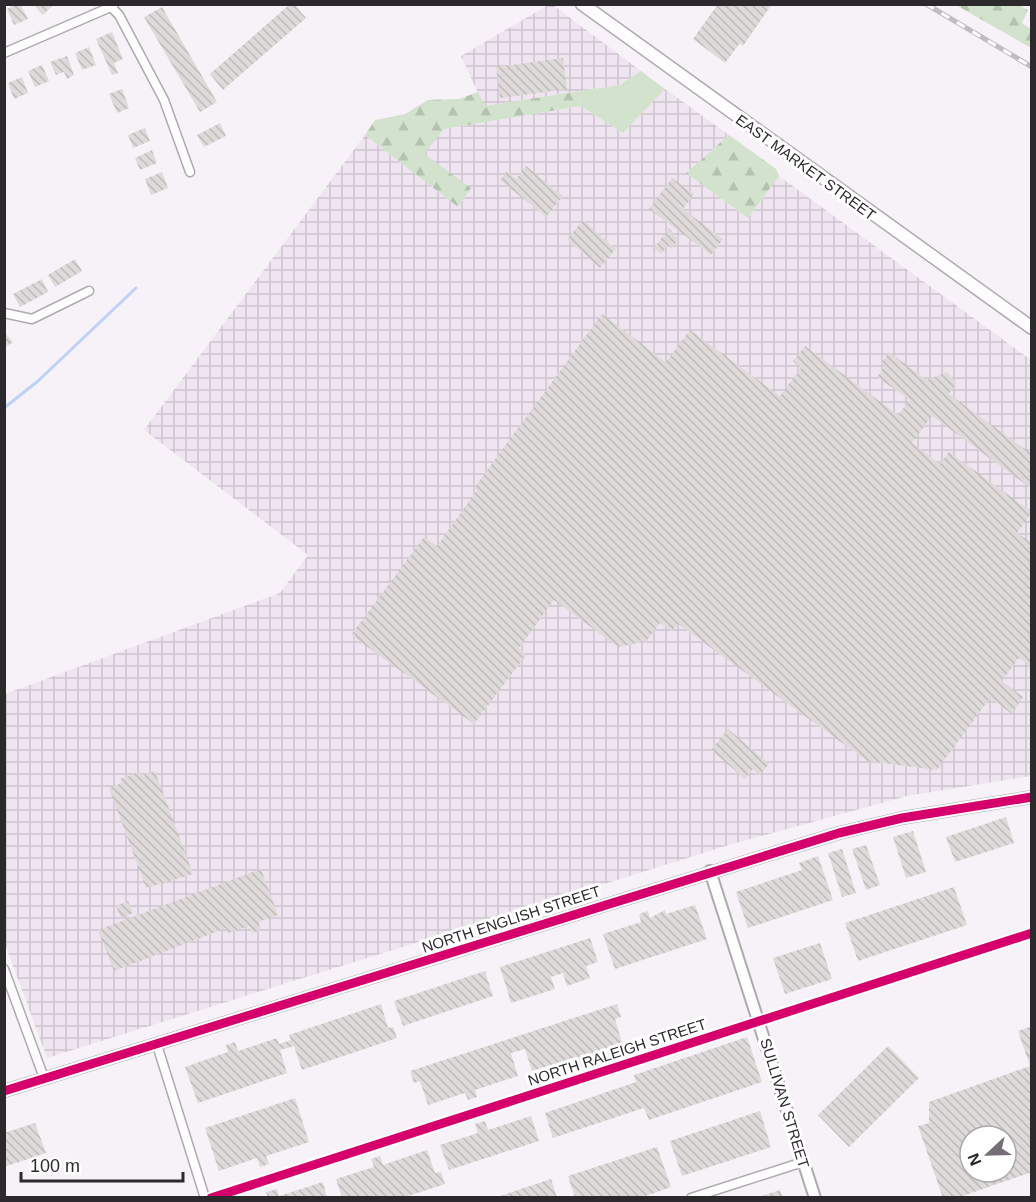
<svg xmlns="http://www.w3.org/2000/svg" width="1036" height="1202" viewBox="0 0 1036 1202" font-family="Arial,sans-serif">
<defs>
<pattern id="industrial-grid" width="8" height="8" patternUnits="userSpaceOnUse" patternTransform="scale(1.5)"><rect width="8" height="8" fill="#efe5f1"/><path d="M0 4h8M4 0v8" fill="none" stroke="#cdc4cf"/></pattern>
<pattern id="forest-firs" width="22" height="20" patternUnits="userSpaceOnUse" patternTransform="scale(1.5)"><rect width="22" height="20" fill="#d2e2cd"/><path d="M5 1l3.5 6h-7zM16 11l3.5 6h-7z" fill="#b4c2b0"/></pattern>
<pattern id="building-back-hatch" width="6" height="6" patternUnits="userSpaceOnUse" patternTransform="scale(1.5)"><rect width="6" height="6" fill="#dedada"/><path d="M-1 5l2 2M0 0l6 6M5-1l2 2" fill="none" stroke="#bfbbbb"/></pattern>
</defs>
<rect width="100%" height="100%" fill="#f7f2f7"/>
<g fill="url(#industrial-grid)">
<polygon points="548,5 553,5 641,71 620,85 484,106 461,56"/>
<polygon points="665,89 729,135 686,173 748,218 779,176 1031,360 1031,776 907,796 729,845 47,1058 5,944 5,694 280,593 308,555 144,430 365,135 458,207 471,188 423,154 444,129 581,106 623,133"/>
</g>
<polygon fill="#d2e2cd" points="641,71 665,89 623,133 581,106 580,91 620,85"/>
<g fill="url(#forest-firs)">
<polygon points="956,5 1019,5 1028,10 1022,23 1031,29 1031,48"/>
<polygon points="580,91 581,106 444,129 424,154 471,188 458,207 365,135 375,120 405,114 428,100 459,99 478,92 485,106"/>
<polygon points="729,135 776,169 779,176 748,218 686,173"/>
</g>
<g fill="none" stroke-linecap="round" stroke-linejoin="round">
<polyline stroke="#bdd2f7" stroke-width="3" points="4,408 38,381 136,288"/>
</g>
<g fill="url(#building-back-hatch)" fill-rule="evenodd">
<polygon points="17,4 20,4 28,19 14,25 7,9"/>
<polygon points="33,4 54,4 43,15"/>
<polygon points="290,4 294,4 306,18 223,90 210,74"/>
<polygon points="718,4 772,4 743,46 740,43 725,63 693,39"/>
<polygon points="162,7 217,102 200,112 144,17"/>
<polygon points="112,32 123,59 114,63 118,73 112,75 96,39"/>
<polygon points="89,47 96,65 82,70 75,53"/>
<polygon points="67,56 74,75 67,79 64,72 56,75 50,62"/>
<polygon points="563,58 567,89 500,98 496,67"/>
<polygon points="42,65 49,81 35,87 28,71"/>
<polygon points="22,77 28,93 14,99 8,83"/>
<polygon points="122,89 129,108 117,113 109,94"/>
<polygon points="220,123 226,136 204,147 197,135"/>
<polygon points="145,128 150,141 133,148 128,135"/>
<polygon points="152,150 157,163 140,170 135,158"/>
<polygon points="526,166 563,196 546,217 500,180 507,171 516,179"/>
<polygon points="162,172 168,188 151,195 145,179"/>
<polygon points="672,178 694,194 683,209 723,239 711,255 649,209"/>
<polygon points="583,220 616,249 600,268 567,239"/>
<polygon points="669,228 678,240 672,248 668,245 661,254 654,248"/>
<polygon points="75,259 82,271 55,287 48,275"/>
<polygon points="42,279 48,292 20,307 13,294"/>
<polygon points="602,314 666,362 690,330 780,396 801,368 793,361 805,346 898,415 910,400 877,377 885,366 881,363 889,352 927,380 947,372 956,383 949,394 1032,454 1032,489 932,416 912,443 940,464 949,452 1032,512 1017,533 1032,543 1032,667 1019,658 1002,681 1023,697 1012,714 990,698 937,770 867,761 678,624 672,631 660,623 645,643 640,640 638,643 618,647 554,600 519,648 526,655 474,724 351,635 424,537 437,546 477,490 474,488"/>
<polygon points="4,332 13,342 4,348"/>
<polygon points="728,729 769,764 760,775 753,769 745,779 711,750"/>
<polygon points="155,771 193,874 146,888 109,788 122,783 120,779 141,772 142,776"/>
<polygon points="1006,817 1014,843 955,862 946,837"/>
<polygon points="913,831 926,872 906,878 893,837"/>
<polygon points="866,845 880,885 866,890 852,849"/>
<polygon points="842,849 856,893 842,897 828,853"/>
<polygon points="818,856 833,900 748,928 736,892 802,870 799,863"/>
<polygon points="261,869 278,915 258,922 261,930 252,933 249,926 228,933 226,928 114,971 98,930"/>
<polygon points="954,887 967,925 858,961 845,923"/>
<polygon points="128,901 133,913 121,918 116,906"/>
<polygon points="695,905 707,939 615,969 603,934 641,922 639,914 648,911 650,918 665,910 666,914"/>
<polygon points="590,938 598,962 586,966 590,978 567,986 563,973 551,977 555,989 511,1003 500,967"/>
<polygon points="820,943 832,979 785,994 773,958"/>
<polygon points="485,971 493,996 403,1026 394,1001"/>
<polygon points="381,1004 388,1028 393,1027 397,1038 302,1070 294,1046 280,1050 287,1073 198,1103 185,1067 228,1052 226,1045 235,1042 238,1051 277,1038 279,1044 291,1040 289,1035"/>
<polygon points="617,1004 621,1017 615,1019 622,1043 604,1049 607,1058 579,1067 576,1057 532,1071 525,1049 511,1053 518,1076 475,1090 477,1097 468,1100 465,1093 428,1105 420,1081 414,1083 410,1071"/>
<path d="M 1032,1026 L 1032,1172 L 957,1198 L 943,1198 L 918,1126 L 929,1123 L 929,1102 L 1030,1066 L 1018,1031 ZM 970,1136 L 1006,1136 L 1006,1172 L 970,1172 Z"/>
<polygon points="747,1037 762,1082 649,1120 644,1108 553,1138 545,1113 636,1082 634,1075"/>
<polygon points="888,1046 919,1078 849,1147 818,1115"/>
<polygon points="295,1098 309,1142 266,1156 269,1164 260,1167 257,1158 219,1171 205,1128"/>
<polygon points="760,1111 771,1147 682,1176 670,1141"/>
<polygon points="531,1116 539,1141 449,1170 440,1145 478,1133 475,1124 485,1121 488,1130"/>
<polygon points="35,1123 46,1153 4,1167 4,1133"/>
<polygon points="657,1147 671,1187 640,1198 575,1198 568,1176"/>
<polygon points="427,1150 435,1173 441,1172 445,1184 402,1198 342,1198 336,1179 374,1167 371,1159 380,1156 383,1165"/>
<polygon points="551,1179 557,1198 497,1198 497,1197"/>
<polygon points="323,1182 327,1198 268,1198 266,1192 277,1189 279,1196"/>
<polygon points="780,1190 783,1198 759,1198 759,1197"/>
</g>
<g fill="none" stroke-linecap="round" stroke-linejoin="round">
<defs>
<g id="minor">
<polyline points="108,4 119,15 164,100 190,172"/>
<polyline points="4,53 113,6"/>
<polyline points="4,313 32,319 89,291"/>
<polyline points="4,969 44,1078"/>
<polyline points="157,1045 205,1198"/>
<polyline points="211,1198 1032,933"/>
<polyline points="691,1198 803,1162"/>
</g>
<g id="tertiary">
<polyline points="710,871 815,1198"/>
<polyline points="4,1091 839,833 902,818 1032,797"/>
</g>
<polyline id="secondary" points="582,4 1032,328"/>
</defs>
<use href="#minor" stroke="#aeabaf" stroke-width="11"/>
<use href="#tertiary" stroke="#aeabaf" stroke-width="14"/>
<use href="#secondary" stroke="#aeabaf" stroke-width="15"/>
<use href="#minor" stroke="#fefdfe" stroke-width="8"/>
<use href="#tertiary" stroke="#fefdfe" stroke-width="10"/>
<use href="#secondary" stroke="#fefdfe" stroke-width="12"/>
<defs>
<polyline id="rail" points="926,4 1032,67"/>
</defs>
<use href="#rail" stroke="#bfbebf" stroke-width="5"/>
<use href="#rail" stroke="#fff" stroke-width="3" stroke-dasharray="9" stroke-linecap="butt"/>
<defs>
<g id="cycleway">
<polyline points="4,1091 839,833 902,818 1032,797"/>
<polyline points="211,1198 1032,933"/>
</g>
</defs>
<use href="#cycleway" stroke="#fff" stroke-width="13"/>
<use href="#cycleway" stroke="#d6006c" stroke-width="9"/>
</g>
<g text-anchor="middle" dominant-baseline="central" stroke-width="6" stroke-linejoin="round" paint-order="stroke">
<g font-size="15" fill="#2c292d" stroke="#fff">
<text transform="translate(806 167) rotate(36)">EAST MARKET STREET</text>
<text transform="translate(511 919) rotate(-18)">NORTH ENGLISH STREET</text>
<text transform="translate(617 1052) rotate(-18)">NORTH RALEIGH STREET</text>
<text transform="translate(785 1103) rotate(73)">SULLIVAN STREET</text>
</g>
</g>
<rect width="1036" height="1202" fill="none" stroke="#2c292d" stroke-width="12"/>
<g transform="translate(988 1154) rotate(248)"><circle r="28" fill="#ffffff" stroke="#aba9ab" stroke-width="1.5"/>
<path d="M0-4.5L10 22L0 15L-10 22Z" fill="#736f74"/>
<text y="-9" font-size="16" font-weight="bold" text-anchor="middle" fill="#2c292d">N</text>
</g>
<path d="M21 1172v9h162v-9" fill="none" stroke="#2c292d" stroke-width="3"/>
<text x="30" y="1172" font-size="18" fill="#2c292d" stroke="#ffffff" stroke-width="4.5" paint-order="stroke">100 m</text>
</svg>
